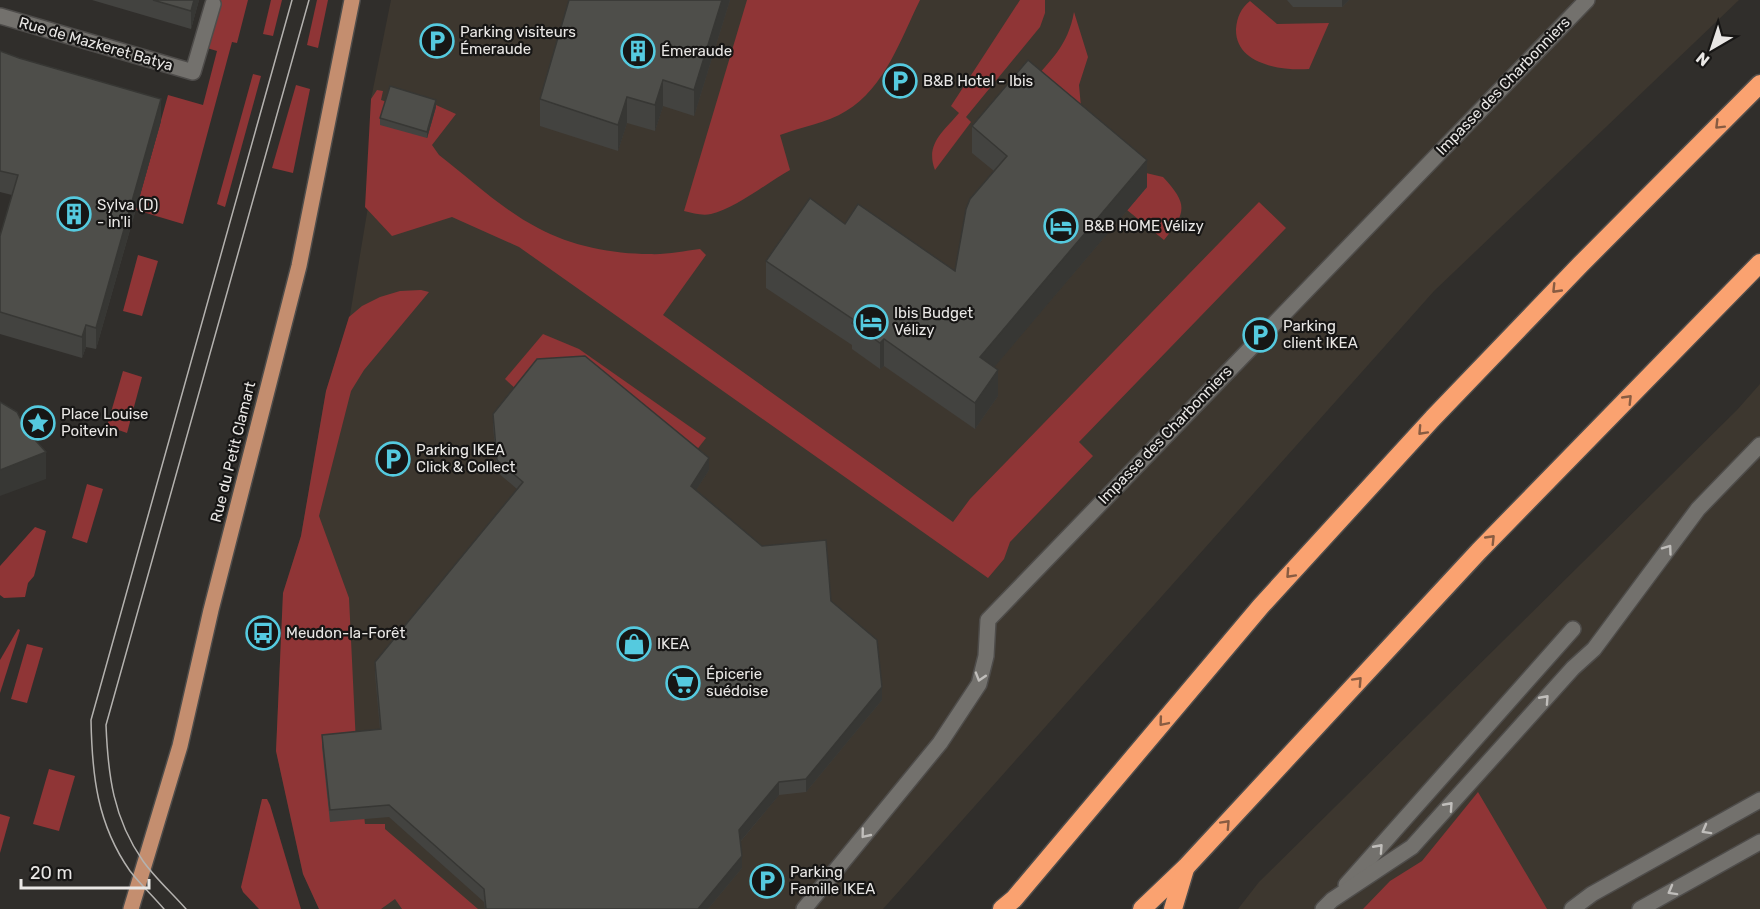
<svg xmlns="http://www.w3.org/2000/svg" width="1760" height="909" viewBox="0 0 1760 909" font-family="Rubik,sans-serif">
<rect width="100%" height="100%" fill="#302e2b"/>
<g fill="#3d372f">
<polygon points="391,0 1739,0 1434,291 883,909 319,909 303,874 276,751 283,593 301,536 326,391 350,315 368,207 371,99"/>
<polygon points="1760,384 1760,909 1238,909 1259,882 1737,410"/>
</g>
<g fill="#8f3536">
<polygon points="220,0 248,0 237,43 232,42 183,224 136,210 168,95 203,105 217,51 207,48"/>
<polygon points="271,0 282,0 273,36 263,34"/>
<polygon points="317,0 328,0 318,48 307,45"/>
<path d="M 747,0 L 920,0 C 901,38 885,88 846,111 C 827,123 801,127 780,135 L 790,170 C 768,182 735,209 711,214 C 702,216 693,213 684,211 Z"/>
<path d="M 1020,0 L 1045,0 L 1045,13 L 1040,27 L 966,117 L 971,122 L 935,170 C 925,144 943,132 959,113 L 951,106 Z"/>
<path d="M 1250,1 L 1277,24 L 1329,23 L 1309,69 C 1283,71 1235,65 1236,29 C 1237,17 1241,8 1250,1 Z"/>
<path d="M 1074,12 L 1088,57 L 1079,85 L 1081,107 L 1146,173 L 1163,177 C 1188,204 1187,212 1164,240 L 1127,210 L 1147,186 L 1028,86 C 1050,61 1068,46 1074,12 Z"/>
<polygon points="253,74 261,76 225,207 217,204"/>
<polygon points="296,85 310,89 293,173 272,168"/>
<path d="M 377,90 L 383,91 L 381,100 L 387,102 L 427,138 L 436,105 L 456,114 L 432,145 L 439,155 C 470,179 503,210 538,228 C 571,246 613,254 649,254 C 666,255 683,251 700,249 L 706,255 L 663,315 L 953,522 L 970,499 L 1259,202 L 1286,228 L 1079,442 L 1093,456 L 1010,542 L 1004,559 L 988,578 L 519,247 L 452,217 L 392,236 L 365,207 L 371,99 Z"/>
<polygon points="138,255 158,261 142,316 123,311"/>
<polygon points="421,290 429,292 364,370 351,391 319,516 349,598 356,744 365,824 385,824 385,829 478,909 402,909 395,899 381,909 319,909 303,874 276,751 283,593 301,536 326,391 349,317 362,306 380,297 400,291"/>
<polygon points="543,334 579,349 706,438 692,456 520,393 505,379"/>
<polygon points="123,371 142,377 127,433 107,426"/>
<polygon points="87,484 103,489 87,543 72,538"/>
<polygon points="35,527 46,531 34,576 28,583 25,597 4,598 0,595 0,566"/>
<polygon points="18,629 20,630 0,693 0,660"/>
<polygon points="27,644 43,648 27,703 11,699"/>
<polygon points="49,769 75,776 59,831 33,824"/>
<polygon points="1478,792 1547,909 1363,909 1390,881 1422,861"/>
<polygon points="262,799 267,799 270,805 301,909 259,909 243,892 241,887"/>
<polygon points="0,814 10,817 0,853"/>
</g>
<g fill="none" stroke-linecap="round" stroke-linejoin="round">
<defs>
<g id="minor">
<polyline points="0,16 193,72 213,4"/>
<polyline points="1346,885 1573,629"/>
<polyline points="804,909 940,743 979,684 986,656 988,620 1587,0"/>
<polyline points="1323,909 1332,900 1412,847 1573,668 1594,649 1698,509 1760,445"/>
<polyline points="1572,909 1592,894 1760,800"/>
<polyline points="1640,909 1760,842"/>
</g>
<polyline id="major" points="131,909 180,746 211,610 299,266 352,0"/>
<g id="highway">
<polyline points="1002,909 1014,899 1261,606 1433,418 1580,265 1760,84"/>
<polyline points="1142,909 1186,867 1479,551 1760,263"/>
<polyline points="1173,909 1185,869"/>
</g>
</defs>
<use href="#minor" stroke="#4e4c4a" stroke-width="18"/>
<use href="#major" stroke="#4e4c4a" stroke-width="18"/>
<use href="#highway" stroke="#4e4c4a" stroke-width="21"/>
<use href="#minor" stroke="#73716d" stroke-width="15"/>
<use href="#major" stroke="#c48e6f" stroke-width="15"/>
<use href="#highway" stroke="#faa270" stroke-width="18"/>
<g stroke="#b4b2af" stroke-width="1.5">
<path d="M 164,909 C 153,896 140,884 130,871 C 97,824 92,775 91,720 L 292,0"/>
<path d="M 186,909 C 172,893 155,878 143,861 C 113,818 108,775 106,725 L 309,0"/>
</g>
</g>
<g fill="#434340">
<polygon points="92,0 199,0 191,29"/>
<polygon points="569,0 730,0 694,116 663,106 655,131 627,123 618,151 540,126 540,99"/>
<polygon points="1287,0 1349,0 1342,7 1293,7"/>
<polygon points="0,51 161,121 96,349 86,347 82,358 0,334 0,236 12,195 0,192"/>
<polygon points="436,107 427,138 380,125 380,118"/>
<polygon points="972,126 1147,187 994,367 998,396 975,429 884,366 880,369 852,349 852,345 766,288 766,261 955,271 994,171 972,153"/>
<polygon points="493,414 709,470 696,490 762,546 831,601 882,700 806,792 779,795 741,841 742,868 708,909 485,909 484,902 389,817 330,822 322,747 322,735 380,729 375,674 375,662 517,489 497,472 493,426"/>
</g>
<g fill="#373734">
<polygon points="194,0 199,0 191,29 191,11"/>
<polygon points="722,0 730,0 694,116 694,90"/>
<polygon points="1342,0 1349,0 1342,7"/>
<polygon points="663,80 663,106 655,131 655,105"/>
<polygon points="627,97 627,123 618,151 618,125"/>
<polygon points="161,99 161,121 96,349 96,328"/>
<polygon points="436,100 436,107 427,138 427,132"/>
<polygon points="1147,160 1147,187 980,384 980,357"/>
<polygon points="86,325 86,347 82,358 82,337"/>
<polygon points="884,339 884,366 880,369 880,343"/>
<polygon points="998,370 998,396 975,429 975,403"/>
<polygon points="46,452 46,479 0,496 0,470"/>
<polygon points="709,458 709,470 691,498 691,486"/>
<polygon points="882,687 882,700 806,792 806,779"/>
<polygon points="779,782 779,795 739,843 739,830"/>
<polygon points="742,856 742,868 708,909 698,909"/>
</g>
<g fill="#4e4e4a" stroke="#373734" stroke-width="1.5">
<polygon points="153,0 194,0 191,11"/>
<polygon points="569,0 722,0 694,90 663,80 655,105 627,97 618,125 540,99"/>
<polygon points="0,51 19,58 161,99 96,328 86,325 82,337 0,312 0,236 18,175 0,171"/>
<polygon points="1028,60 1147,160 980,357 998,370 975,403 884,339 880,343 852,323 854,320 766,261 810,198 845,224 858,204 955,271 966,209 970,199 1007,156 972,126"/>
<polygon points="390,86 436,100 427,132 380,118"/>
<polygon points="585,356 709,458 691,486 762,546 826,540 831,601 877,640 882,687 806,779 779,782 739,830 742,856 698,909 486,909 484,889 389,805 330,810 322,735 381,729 375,662 523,482 497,460 493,414 537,359"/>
<polygon points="0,402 17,412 26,430 46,452 0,470"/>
</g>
<defs><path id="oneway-chevron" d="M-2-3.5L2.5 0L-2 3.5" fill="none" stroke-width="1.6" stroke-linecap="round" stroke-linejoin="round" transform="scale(1.5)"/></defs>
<g stroke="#885c42">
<use href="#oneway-chevron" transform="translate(1719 125) rotate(135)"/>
<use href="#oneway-chevron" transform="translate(1556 289) rotate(134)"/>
<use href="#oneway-chevron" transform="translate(1628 399) rotate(-46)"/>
<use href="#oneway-chevron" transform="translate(1422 431) rotate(133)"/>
<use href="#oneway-chevron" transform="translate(1491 539) rotate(-46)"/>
<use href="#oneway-chevron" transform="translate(1290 574) rotate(133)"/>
<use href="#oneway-chevron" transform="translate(1358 681) rotate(-47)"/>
<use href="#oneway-chevron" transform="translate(1163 722) rotate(130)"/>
<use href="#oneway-chevron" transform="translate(1226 824) rotate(-47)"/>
</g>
<g stroke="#c0bebb">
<use href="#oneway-chevron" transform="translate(1668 549) rotate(-54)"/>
<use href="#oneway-chevron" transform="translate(980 677) rotate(107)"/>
<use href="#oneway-chevron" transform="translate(1545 699) rotate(-48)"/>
<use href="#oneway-chevron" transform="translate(1449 806) rotate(-48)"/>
<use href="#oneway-chevron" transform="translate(1706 830) rotate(151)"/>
<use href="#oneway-chevron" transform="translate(865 834) rotate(129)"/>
<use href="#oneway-chevron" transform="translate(1379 848) rotate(-48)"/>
<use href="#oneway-chevron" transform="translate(1672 891) rotate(151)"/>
</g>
<defs>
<symbol id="parking-ring" viewBox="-11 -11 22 22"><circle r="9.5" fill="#171615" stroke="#55cadf" stroke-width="1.5"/><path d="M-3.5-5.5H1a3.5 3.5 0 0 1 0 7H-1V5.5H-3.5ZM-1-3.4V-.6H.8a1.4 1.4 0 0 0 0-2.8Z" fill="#55cadf"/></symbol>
<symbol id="building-ring" viewBox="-11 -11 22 22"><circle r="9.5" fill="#171615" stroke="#55cadf" stroke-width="1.5"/><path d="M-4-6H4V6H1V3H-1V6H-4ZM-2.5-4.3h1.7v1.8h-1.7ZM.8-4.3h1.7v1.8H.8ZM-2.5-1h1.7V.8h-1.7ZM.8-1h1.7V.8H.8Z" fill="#55cadf"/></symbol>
<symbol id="hotel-ring" viewBox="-11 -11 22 22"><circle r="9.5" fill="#171615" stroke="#55cadf" stroke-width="1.5"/><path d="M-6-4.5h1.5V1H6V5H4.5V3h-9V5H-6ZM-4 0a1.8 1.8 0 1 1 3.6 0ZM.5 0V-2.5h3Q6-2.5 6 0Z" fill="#55cadf"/></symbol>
<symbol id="sight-ring" viewBox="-11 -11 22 22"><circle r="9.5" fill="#171615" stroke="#55cadf" stroke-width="1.5"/><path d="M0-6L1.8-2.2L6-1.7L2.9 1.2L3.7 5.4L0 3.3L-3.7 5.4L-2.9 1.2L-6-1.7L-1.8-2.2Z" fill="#55cadf"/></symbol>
<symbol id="bus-ring" viewBox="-11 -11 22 22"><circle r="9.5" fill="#171615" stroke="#55cadf" stroke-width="1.5"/><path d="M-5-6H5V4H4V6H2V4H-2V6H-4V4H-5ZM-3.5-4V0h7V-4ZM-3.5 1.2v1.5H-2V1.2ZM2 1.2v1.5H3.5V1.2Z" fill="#55cadf"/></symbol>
<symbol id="shop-ring" viewBox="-11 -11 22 22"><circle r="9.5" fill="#171615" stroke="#55cadf" stroke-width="1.5"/><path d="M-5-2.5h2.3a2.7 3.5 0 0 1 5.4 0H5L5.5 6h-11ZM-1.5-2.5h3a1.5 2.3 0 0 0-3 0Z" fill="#55cadf"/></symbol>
<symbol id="supermarket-ring" viewBox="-11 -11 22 22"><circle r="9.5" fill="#171615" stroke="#55cadf" stroke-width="1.5"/><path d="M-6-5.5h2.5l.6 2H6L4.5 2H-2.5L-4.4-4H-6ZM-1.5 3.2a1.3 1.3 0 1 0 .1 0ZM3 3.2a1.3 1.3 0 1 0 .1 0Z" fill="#55cadf"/></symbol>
</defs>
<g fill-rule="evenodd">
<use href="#parking-ring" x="418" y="22" width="38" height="38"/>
<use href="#building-ring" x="619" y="32" width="38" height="38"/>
<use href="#parking-ring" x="881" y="62" width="38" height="38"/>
<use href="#building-ring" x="55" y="195" width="38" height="38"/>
<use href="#hotel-ring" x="1042" y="207" width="38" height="38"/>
<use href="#hotel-ring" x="852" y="303" width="38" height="38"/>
<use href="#parking-ring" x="1241" y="316" width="38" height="38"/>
<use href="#sight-ring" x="19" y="404" width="38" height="38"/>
<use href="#parking-ring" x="374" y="440" width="38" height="38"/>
<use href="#bus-ring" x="244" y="614" width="38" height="38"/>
<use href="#shop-ring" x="615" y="625" width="38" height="38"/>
<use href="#supermarket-ring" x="664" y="664" width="38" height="38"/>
<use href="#parking-ring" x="748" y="862" width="38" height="38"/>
</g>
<g text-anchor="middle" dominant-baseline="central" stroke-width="4.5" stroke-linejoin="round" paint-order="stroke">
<g font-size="15" fill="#e9e7e5" stroke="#171615" text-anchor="start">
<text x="460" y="32">Parking visiteurs<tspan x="460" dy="17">Émeraude</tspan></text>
<text x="661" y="51">Émeraude</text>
<text x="923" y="81">B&amp;B Hotel - Ibis</text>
<text x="97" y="205">Sylva (D)<tspan x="97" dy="17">- in'li</tspan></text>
<text x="1084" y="226">B&amp;B HOME Vélizy</text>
<text x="894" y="313">Ibis Budget<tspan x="894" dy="17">Vélizy</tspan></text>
<text x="1283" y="326">Parking<tspan x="1283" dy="17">client IKEA</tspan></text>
<text x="61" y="414">Place Louise<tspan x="61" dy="17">Poitevin</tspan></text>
<text x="416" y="450">Parking IKEA<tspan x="416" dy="17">Click &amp; Collect</tspan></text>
<text x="286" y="633">Meudon-la-Forêt</text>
<text x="657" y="644">IKEA</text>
<text x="706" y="674">Épicerie<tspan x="706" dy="17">suédoise</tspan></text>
<text x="790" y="872">Parking<tspan x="790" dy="17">Famille IKEA</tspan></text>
</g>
<g font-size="15" fill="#e9e7e5" stroke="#171615">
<text transform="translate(96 44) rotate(16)">Rue de Mazkeret Batya</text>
<text transform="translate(1503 86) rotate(-46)">Impasse des Charbonniers</text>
<text transform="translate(1165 435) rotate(-46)">Impasse des Charbonniers</text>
<text transform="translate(233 452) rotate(-76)">Rue du Petit Clamart</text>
</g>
</g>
<g transform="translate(1712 48) rotate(219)" stroke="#171615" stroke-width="4.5" paint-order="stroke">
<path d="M0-4.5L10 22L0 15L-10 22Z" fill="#e9e7e5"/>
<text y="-9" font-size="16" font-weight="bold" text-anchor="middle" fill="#e9e7e5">N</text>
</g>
<path d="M21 879v9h128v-9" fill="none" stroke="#e9e7e5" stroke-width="3"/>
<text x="30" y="879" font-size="18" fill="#e9e7e5" stroke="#171615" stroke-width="4.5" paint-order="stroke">20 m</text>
</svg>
